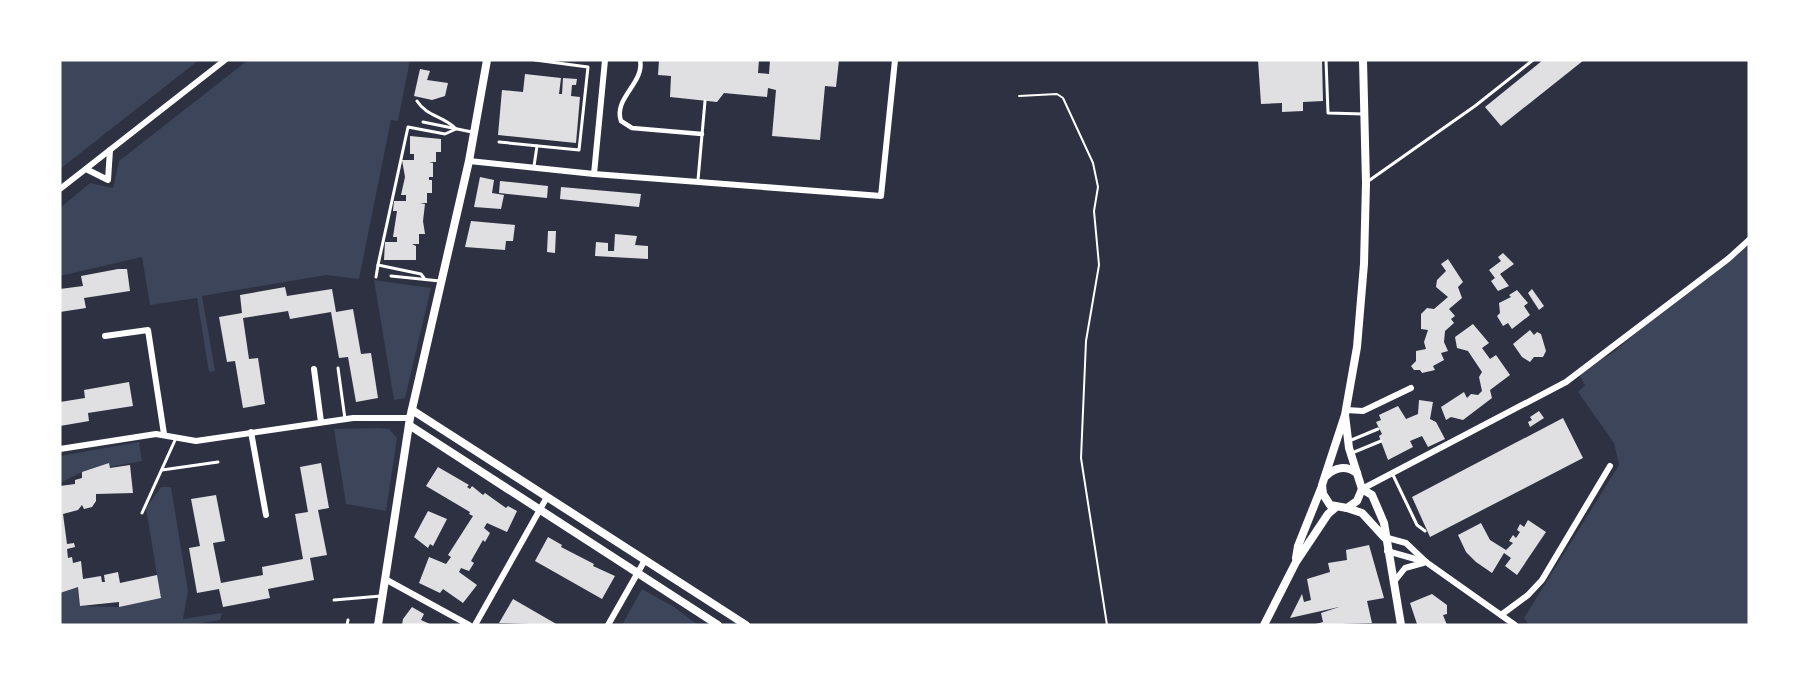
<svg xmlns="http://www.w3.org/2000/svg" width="1809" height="685" viewBox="0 0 1809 685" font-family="'Noto Serif',serif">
<rect width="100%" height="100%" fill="#2d3142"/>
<g fill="#3c4559">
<polygon points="60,60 199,60 60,169"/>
<polygon points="248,60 410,60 398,121 391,120 359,279 326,275 202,296 215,371 209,372 197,298 150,305 142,257 60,276 60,208 90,183 113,188 119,161"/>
<polygon points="1749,237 1749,625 1529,625 1524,618 1619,465 1614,443 1578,392 1585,385 1578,373 1614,352"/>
<polygon points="374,280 431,288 405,398 394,400"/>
<polygon points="378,428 389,429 397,438 386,511 346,504 334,429"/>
<polygon points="139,442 142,461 82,472 60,483 60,456"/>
<polygon points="161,487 171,487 188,591 183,619 222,613 220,620 190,625 60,625 60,590 78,587 80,606 119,607 157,575 146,508"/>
<polygon points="642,589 674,607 698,625 622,625"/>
</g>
<g fill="#e0e0e3">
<polygon points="659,60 759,60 758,73 769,74 770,60 839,60 836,87 825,86 820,140 772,136 776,90 768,88 767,97 724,93 717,102 670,97 671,76 658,75"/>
<polygon points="1258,60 1322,60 1323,101 1303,102 1303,111 1282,112 1282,103 1261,104"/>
<polygon points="1543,60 1584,60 1501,126 1485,107"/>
<polygon points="420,69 430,71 427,80 448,83 445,96 432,100 414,96"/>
<polygon points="525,74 561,78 559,94 562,94 563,78 577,79 576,85 572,85 571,96 580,97 576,143 498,135 502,90 523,92"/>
<polygon points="410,136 441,139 441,152 436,152 436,162 429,162 433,163 433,177 429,177 429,180 432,180 432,193 427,193 427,203 420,203 425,204 423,221 425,234 419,234 419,244 412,244 416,246 416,260 384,260 385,242 397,242 397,237 393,237 397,211 393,211 394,201 406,201 406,195 401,195 405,177 402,160 414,160 414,154 410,154"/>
<polygon points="480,177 494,180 492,193 504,195 501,209 474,207"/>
<polygon points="500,181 548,186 547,198 499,193"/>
<polygon points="561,187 641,194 639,207 560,199"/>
<polygon points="471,221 515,225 513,241 506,241 505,250 465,247"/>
<polygon points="548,231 556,231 555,253 547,252"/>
<polygon points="615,234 637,236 635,245 648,246 648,259 595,256 596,242 608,243 608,251 614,251"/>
<polygon points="1503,253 1514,264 1500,274 1509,286 1498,291 1491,281 1495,278 1489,270 1501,261 1498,257"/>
<polygon points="1448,259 1463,282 1458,287 1462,298 1449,309 1455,316 1451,319 1454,323 1445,331 1444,342 1448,351 1441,353 1444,360 1433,366 1435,370 1422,373 1420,370 1414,370 1411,366 1416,361 1416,351 1426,349 1424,342 1428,330 1421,329 1421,314 1427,308 1434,309 1448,297 1436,287 1437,280 1446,271 1441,264"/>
<polygon points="118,269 127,269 130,291 84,298 86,308 60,312 60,289 83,286 81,276"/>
<polygon points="285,287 287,296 332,289 336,312 353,309 361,354 371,353 378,398 356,402 348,357 339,358 331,312 290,319 288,311 243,318 249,359 258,358 265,404 243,408 235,361 227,362 219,317 242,313 240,295"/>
<polygon points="1532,289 1544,306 1539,310 1528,293"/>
<polygon points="1517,290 1528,303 1524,306 1530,315 1512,329 1508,323 1503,326 1497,316 1500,313 1499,303 1511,297 1509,295"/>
<polygon points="1473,324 1489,343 1482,348 1490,359 1496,355 1510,375 1490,390 1492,398 1463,420 1451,417 1446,420 1441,407 1464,392 1467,398 1471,394 1478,395 1482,391 1479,377 1482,372 1468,351 1457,348 1455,337"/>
<polygon points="1530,330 1534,335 1537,332 1541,334 1546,351 1543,357 1534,357 1530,362 1522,357 1513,344"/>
<polygon points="129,382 133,406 88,413 89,421 60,426 60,402 85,398 84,390"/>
<polygon points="1419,400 1433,402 1430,419 1436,422 1445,439 1428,447 1422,436 1410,441 1413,447 1388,460 1379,436 1382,434 1376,422 1381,420 1379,415 1398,406 1406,419 1418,414"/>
<polygon points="1539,411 1544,418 1530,427 1528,422 1532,420 1530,417"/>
<polygon points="1563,418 1583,458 1430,537 1412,497"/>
<polygon points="109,463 110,468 130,465 133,493 96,494 96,501 92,507 84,509 82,505 78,510 63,514 67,544 74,543 75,547 67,549 68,558 72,557 73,563 81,561 83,579 101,576 102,582 105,582 104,575 118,572 120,583 157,575 161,598 119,607 119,602 80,606 78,587 60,593 60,486 75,484 75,480 82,478 82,472"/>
<polygon points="321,463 329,508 318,510 327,555 310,558 314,580 268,589 270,598 223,607 219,589 197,593 189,548 200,546 191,499 216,495 225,541 213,543 221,583 263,575 262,567 303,559 295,514 308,512 300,467"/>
<polygon points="438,467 469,485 467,487 470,489 472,486 483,495 485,493 506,508 508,506 517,511 507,532 487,523 484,528 490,533 485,542 483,540 471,561 474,563 469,571 461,568 459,572 477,585 463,603 443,589 440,593 419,583 429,557 446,564 451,557 448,555 473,516 469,514 470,512 426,486"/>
<polygon points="428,511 447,519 433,546 430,544 428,548 414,537"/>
<polygon points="1528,520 1546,532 1517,575 1505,566 1511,558 1504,553 1492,573 1476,562 1466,552 1458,535 1481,523 1490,540 1506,550 1513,543 1509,541 1513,535 1516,538 1520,532 1517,530 1520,524 1524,527"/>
<polygon points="548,537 562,545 561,547 594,564 593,566 615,576 602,599 535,561"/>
<polygon points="1369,545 1384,598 1367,601 1372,623 1312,625 1323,622 1321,613 1339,607 1290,618 1302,594 1304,602 1311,600 1307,579 1330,572 1328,563 1347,560 1346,550"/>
<polygon points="1432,594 1447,605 1447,614 1443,615 1447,625 1417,624 1410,603"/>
<polygon points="513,599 558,625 499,623"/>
<polygon points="412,607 424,614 421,620 432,625 402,625 403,619"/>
</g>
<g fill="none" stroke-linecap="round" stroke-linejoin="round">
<polyline stroke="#fff" stroke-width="2" points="1019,96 1057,94 1063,98 1093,163 1098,187 1094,211 1099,265 1086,341 1081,458 1107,625"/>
<g stroke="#fff" stroke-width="3">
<polyline points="1326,60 1328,113 1364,114"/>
<path d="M 417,101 C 427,117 444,116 456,129 L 445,134 L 408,127 L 378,265 L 421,274 L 424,278"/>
<polyline points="423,122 472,132"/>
<polyline points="499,142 579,150 588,67 535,60"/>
<polyline points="534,166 537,146"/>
<polyline points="698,180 705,101"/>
<polyline points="1367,182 1475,106 1533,60"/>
<polyline points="391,276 440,281"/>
<polyline points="376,277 378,265"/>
<polyline points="338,368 345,419"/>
<polyline points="1349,441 1378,429"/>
<polyline points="1352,453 1381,441"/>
<polyline points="162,470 218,462"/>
<polyline points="1393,475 1417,525 1425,531"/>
<polyline points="142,513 176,438"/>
<polyline points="334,600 381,596"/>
<polyline points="347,625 348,620"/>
</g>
<path stroke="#fff" stroke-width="4.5" d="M 640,60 C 645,83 613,98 621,121 L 632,128 L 702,134"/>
<g stroke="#fff" stroke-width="6">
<polyline points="469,161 594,174 881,196 895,60"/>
<polyline points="86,169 108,180 110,150"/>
<polyline points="594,174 605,60"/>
<polyline points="60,189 225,60"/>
<polyline points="105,336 148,330 164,434"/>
<polyline points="314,369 321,422"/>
<polyline points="1346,410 1363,411 1411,388"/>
<polyline points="251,432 266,515"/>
<polyline points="60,449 156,434 196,441 353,418 410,418"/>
<polyline points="1362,489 1566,382 1728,259 1749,240"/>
<polyline points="1384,537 1406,543 1426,562 1515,625"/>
<polyline points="1387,551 1426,562"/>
<polyline points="385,579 469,625"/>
<polyline points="1393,583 1405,568 1423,563"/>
<polyline points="1501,615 1528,595 1542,580 1610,466"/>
<polyline points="475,625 547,497"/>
<polyline points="608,625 645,560"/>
</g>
<g stroke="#fff" stroke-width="8">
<polyline points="412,410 746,625"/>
<polyline points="409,425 718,625"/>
<polyline points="1362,489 1372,495 1384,523 1401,625"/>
<polyline points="1347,508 1362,513 1384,537"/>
<polyline points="378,625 410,418 469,161 487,60"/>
</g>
<g stroke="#fff" stroke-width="8">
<polyline points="1345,415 1349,448 1362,489 1357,501 1347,508 1330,505 1323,494 1322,485 1345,415 1357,347 1364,264 1366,183 1363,60"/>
<path d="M 1326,476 C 1335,467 1346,465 1357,473"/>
<polyline points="1296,558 1298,546 1322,486"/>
<polyline points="1264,625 1296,562 1328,514 1335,508"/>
</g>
</g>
<rect width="1809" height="685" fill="none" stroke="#ffffff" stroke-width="123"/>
</svg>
